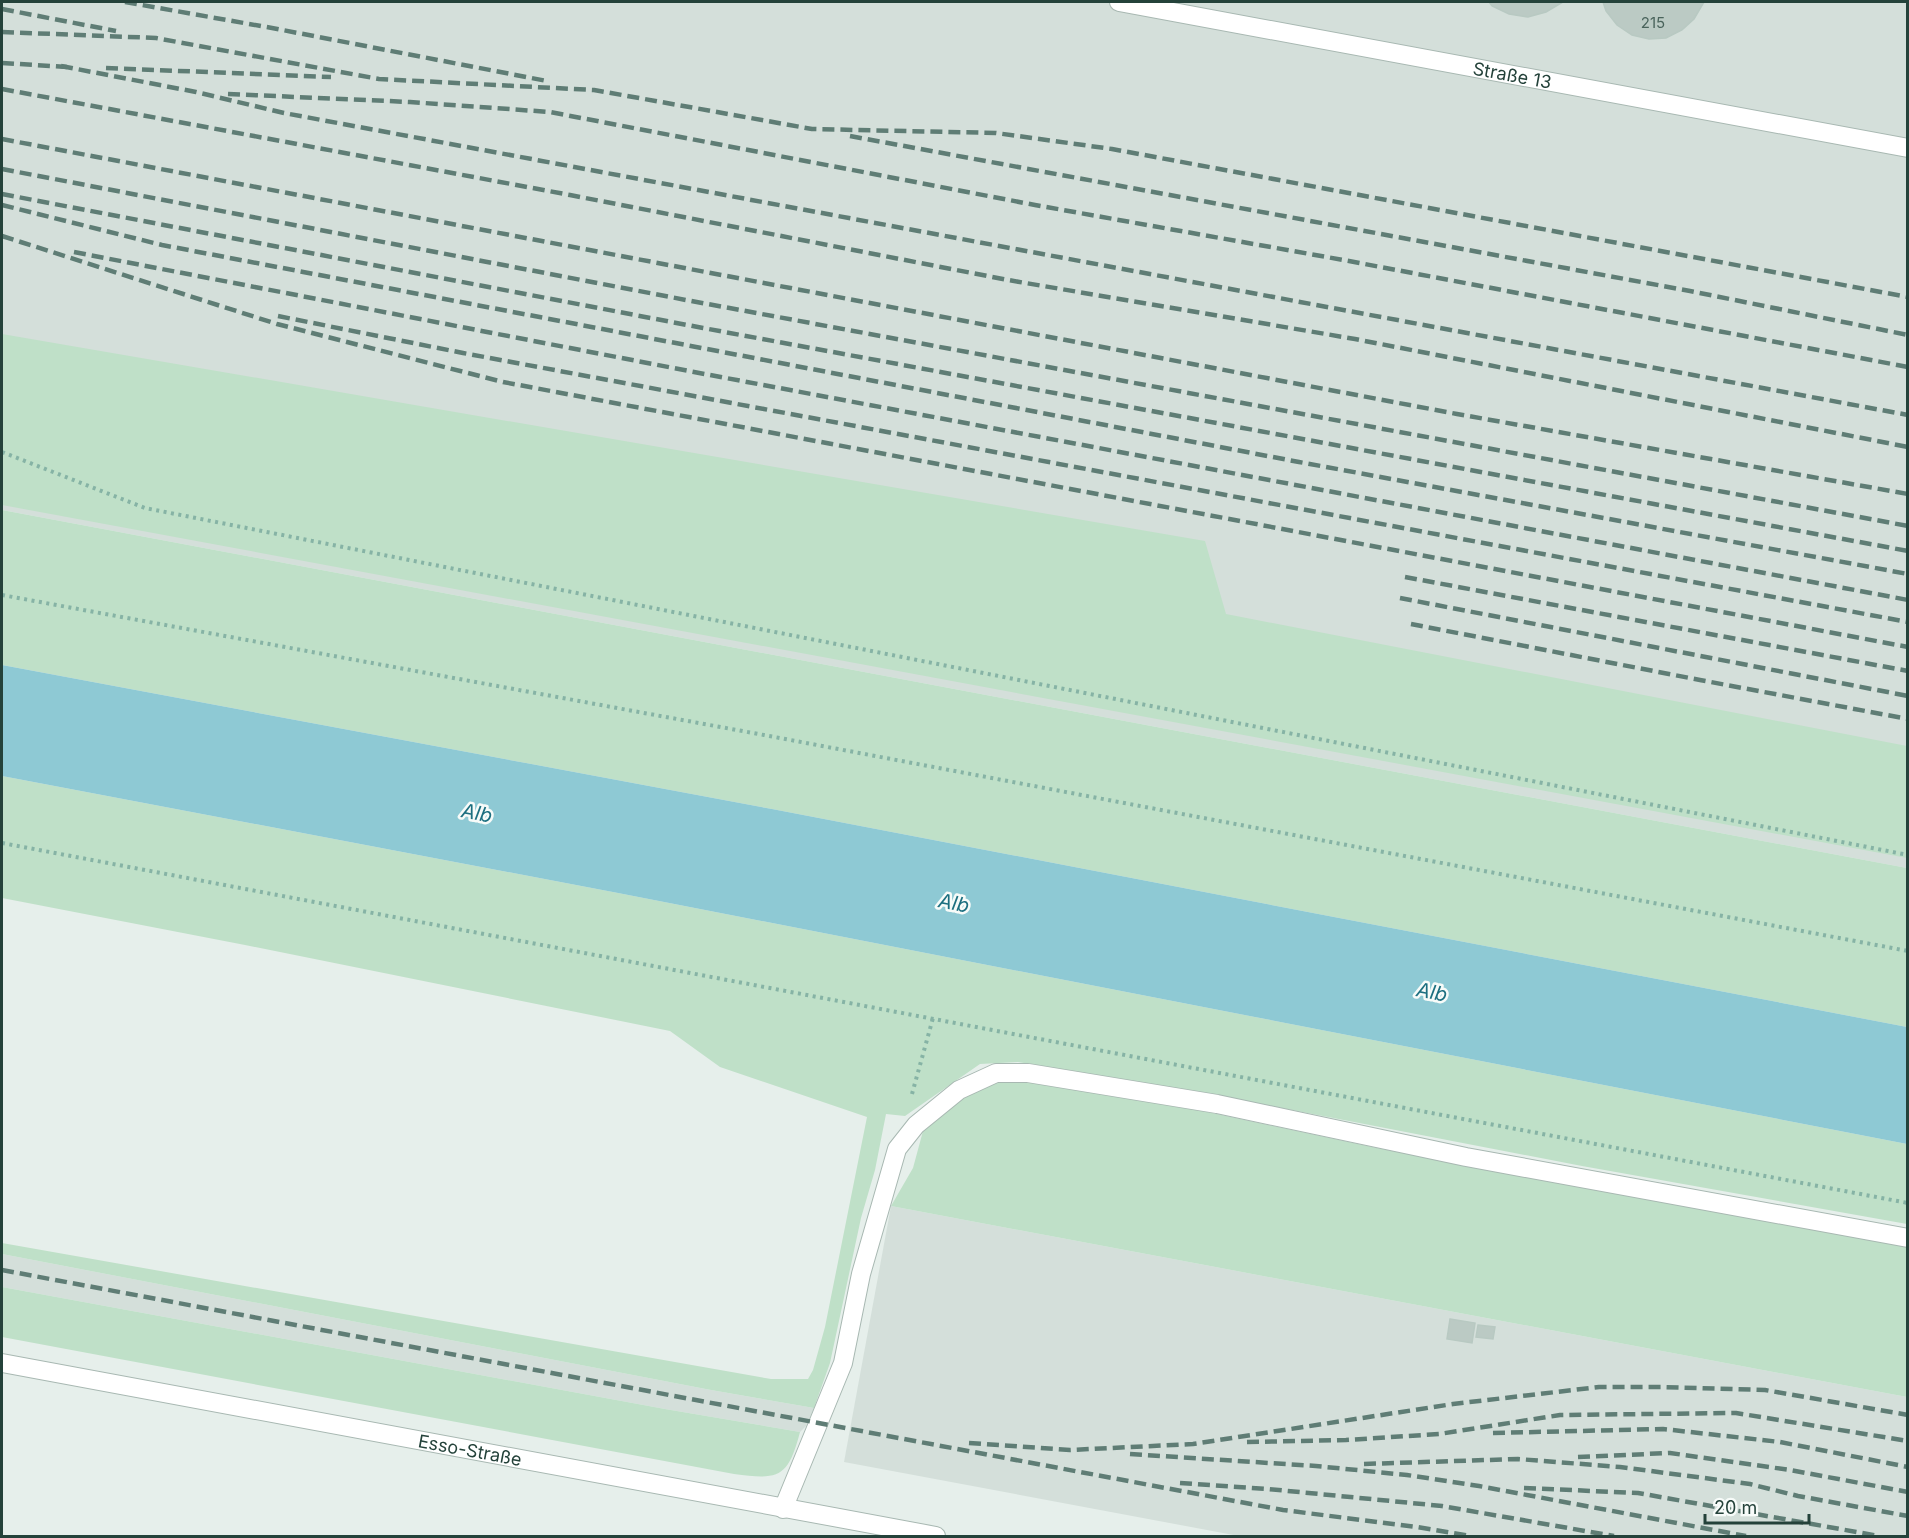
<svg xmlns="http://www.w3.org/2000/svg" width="1909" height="1538" viewBox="0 0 1909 1538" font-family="Inter,sans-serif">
<rect width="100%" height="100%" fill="#e6efeb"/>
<g fill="#d4dfda">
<polygon points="2,2 1907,2 1907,868 2,510"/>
<polygon points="891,1206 1907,1397 1907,1536 1239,1536 844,1462"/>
<polygon points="2,1254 711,1390 814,1408 806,1426 800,1432 665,1409 2,1287"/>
</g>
<g fill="#bfe0c8">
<polygon points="2,334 1205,541 1226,614 1907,746 1907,858 2,505"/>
<polygon points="2,510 1907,868 1907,1027 772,809 2,665"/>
<polygon points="2,776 618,893 1907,1144 1907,1224 1582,1166 1199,1092 1018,1062 980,1064 905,1116 886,1114 875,1170 861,1218 830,1363 814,1408 711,1390 2,1254 2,1243 771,1379 808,1379 813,1370 825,1327 867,1117 720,1067 670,1031 245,945 2,898"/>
<polygon points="1024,1079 1076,1084 1377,1148 1662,1202 1907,1245 1907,1397 891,1206 913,1168 923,1131 937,1115 964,1097 995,1083"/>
<path d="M 2,1287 L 665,1409 L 800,1432 C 788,1478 779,1480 734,1474 L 2,1337 Z"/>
</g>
<polygon fill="#8ec9d4" points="2,665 772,809 1907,1027 1907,1144 618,893 2,776"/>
<g fill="#bbcac4" stroke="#b8c9c2" stroke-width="1.5">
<polygon points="1489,2 1563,2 1546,12 1528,17 1509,14 1492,6"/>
<polygon points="1603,2 1704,2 1694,19 1682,30 1666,38 1649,39 1632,35 1617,25 1606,11"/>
<polygon points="1450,1319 1475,1323 1472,1343 1447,1339"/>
<polygon points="1478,1325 1495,1327 1493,1339 1476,1337"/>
</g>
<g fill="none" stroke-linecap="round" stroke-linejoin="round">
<defs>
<g id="minor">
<path id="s1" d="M 1119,2 L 1908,148"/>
<path id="s2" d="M 2,1363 L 936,1536"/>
<polyline points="783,1509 843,1363 861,1274 897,1149 916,1125 959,1090 996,1073 1028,1073 1217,1104 1466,1157 1908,1238"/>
</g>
</defs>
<use href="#minor" stroke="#a8b8b2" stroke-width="20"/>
<g stroke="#86b3a5" stroke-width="4" stroke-dasharray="3 4.5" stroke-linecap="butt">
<polyline points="2,452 145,508 1908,855"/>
<polyline points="2,595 764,735 1908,951"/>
<polyline points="2,843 1908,1203"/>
<polyline points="912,1094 933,1018"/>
</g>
<use href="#minor" stroke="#fff" stroke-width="18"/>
<g stroke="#5f7d75" stroke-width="4.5" stroke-dasharray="12 6" stroke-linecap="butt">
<polyline points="125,2 272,28 547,81"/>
<polyline points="2,9 116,31"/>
<polyline points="2,32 156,38 379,79 594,90 812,129 996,133 1112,149 1908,297"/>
<polyline points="2,63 67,67"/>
<polyline points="61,66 196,92 284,113 1908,415"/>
<polyline points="106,68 331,77"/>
<polyline points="2,89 570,195 1008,280 1355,339 1908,447"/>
<polyline points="228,94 410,102 550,112 1035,205 1349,261 1908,367"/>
<polyline points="850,136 1690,291 1908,335"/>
<polyline points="2,139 1457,414 1908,494"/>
<polyline points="2,169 686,300 1908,526"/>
<polyline points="2,194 703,328 1908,551"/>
<polyline points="2,205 162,245 1299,462 1908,574"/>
<polyline points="2,236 277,324 503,382 1908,647"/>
<polyline points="74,252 694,372 1908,600"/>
<polyline points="278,316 463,353 1908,622"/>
<polyline points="1405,577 1908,671"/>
<polyline points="1400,598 1908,696"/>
<polyline points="1411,624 1700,680 1908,719"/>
<polyline points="2,1270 1283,1510 1417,1527 1471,1536"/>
<polyline points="1493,1433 1663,1429 1780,1442 1908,1467"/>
<polyline points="1247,1442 1346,1440 1439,1434 1560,1415 1736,1413 1908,1441"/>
<polyline points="969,1443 1070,1450 1193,1444 1453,1404 1599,1387 1662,1387 1765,1390 1908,1415"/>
<polyline points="1130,1454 1316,1466 1407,1475 1479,1486 1746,1536"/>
<polyline points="1578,1457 1670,1453 1790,1470 1908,1492"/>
<polyline points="1364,1464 1518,1459 1620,1467 1750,1484 1798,1496 1908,1516"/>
<polyline points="1180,1483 1268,1489 1442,1506 1614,1536"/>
<polyline points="1524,1488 1638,1493 1879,1536"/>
</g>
</g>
<g text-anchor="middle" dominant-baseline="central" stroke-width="5" stroke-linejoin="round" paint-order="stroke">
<g font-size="15" fill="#4a645c">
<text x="1653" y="22">215</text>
</g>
<g font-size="18" fill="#24423a" stroke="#f7fbf9">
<text stroke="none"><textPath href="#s1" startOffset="400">Straße 13</textPath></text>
<text stroke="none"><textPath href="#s2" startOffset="476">Esso-Straße</textPath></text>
</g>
<g font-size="20" font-style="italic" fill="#1c6f80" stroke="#f7fbf9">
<text transform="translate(477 813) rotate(11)">Alb</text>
<text transform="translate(954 903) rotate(11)">Alb</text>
<text transform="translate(1432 992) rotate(11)">Alb</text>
</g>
</g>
<rect width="1909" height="1538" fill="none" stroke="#24423a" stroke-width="6"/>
<path d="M1705 1514v9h104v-9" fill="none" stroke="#24423a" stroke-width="3"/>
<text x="1714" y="1514" font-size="18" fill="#24423a" stroke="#f7fbf9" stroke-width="4.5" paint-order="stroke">20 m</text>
</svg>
